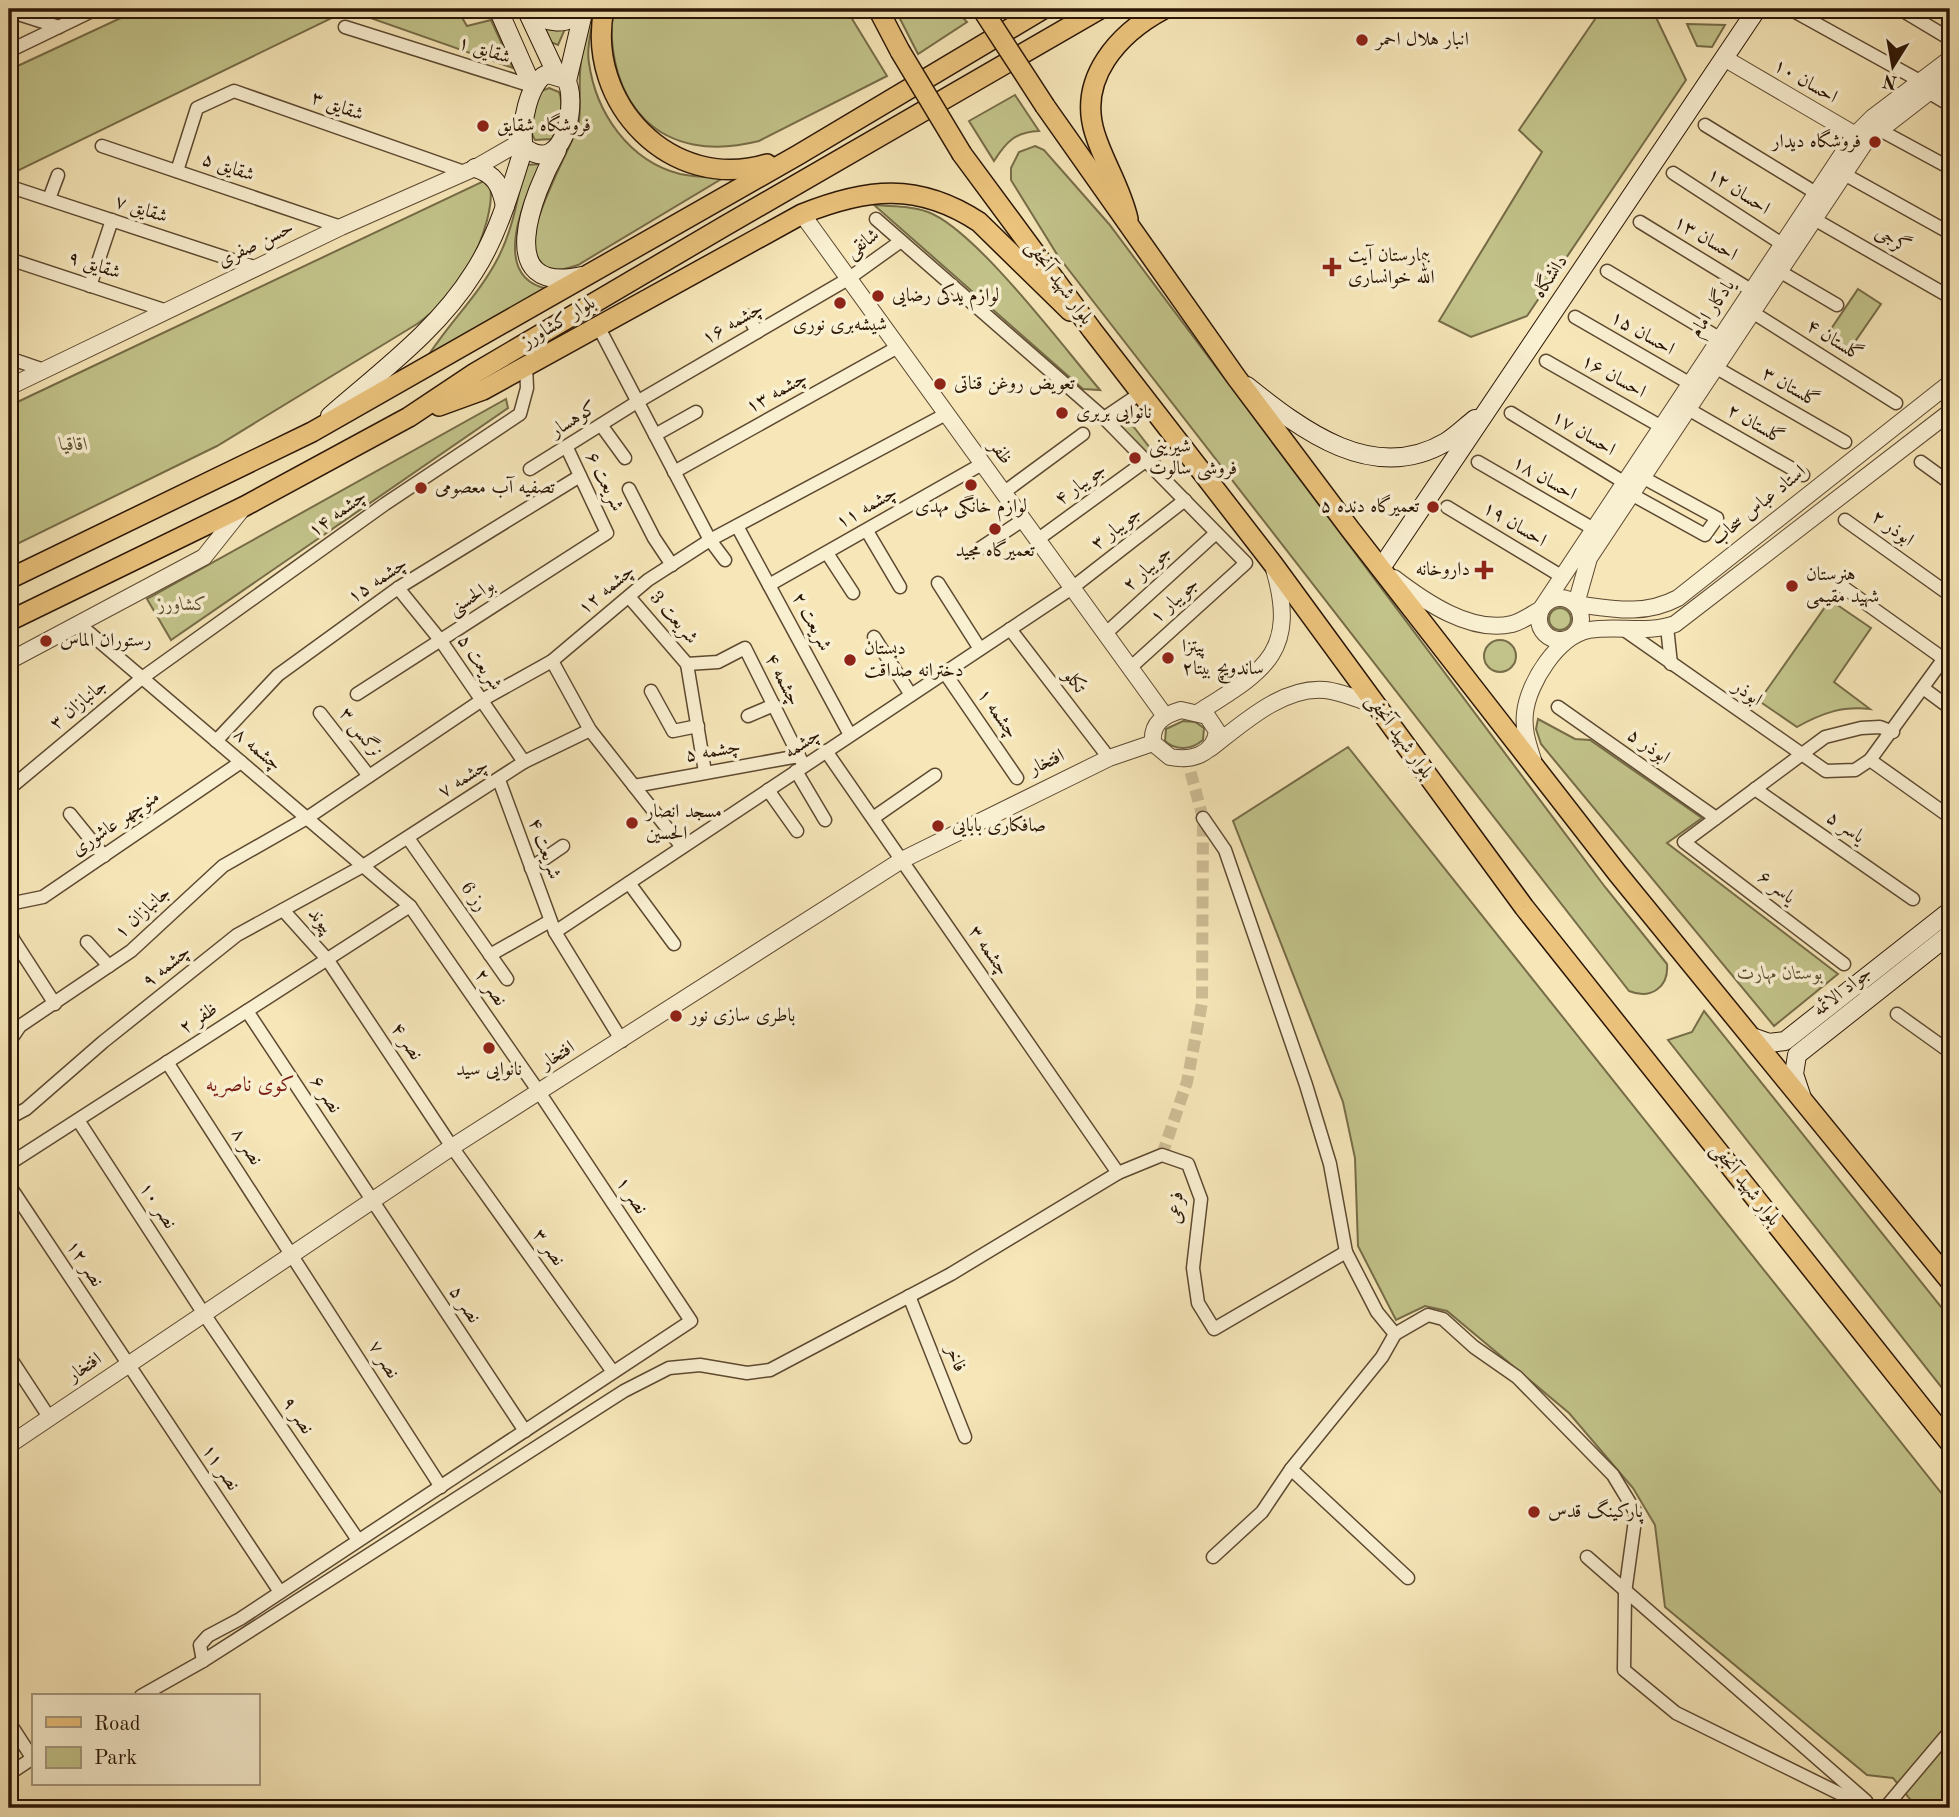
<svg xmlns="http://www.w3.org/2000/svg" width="1959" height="1817" viewBox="0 0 1959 1817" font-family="'Old Standard TT',Amiri,serif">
<rect width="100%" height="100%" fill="#f6e6b8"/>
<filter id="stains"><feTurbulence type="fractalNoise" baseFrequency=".00286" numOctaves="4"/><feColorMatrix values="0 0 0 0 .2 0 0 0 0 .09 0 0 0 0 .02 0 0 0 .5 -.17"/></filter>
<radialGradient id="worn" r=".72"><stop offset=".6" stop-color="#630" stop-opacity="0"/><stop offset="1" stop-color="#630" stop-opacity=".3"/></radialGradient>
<g fill="#c2c38a" stroke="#766c47" stroke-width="2">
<polygon points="140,9 457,9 467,26 491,20 513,68 348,10 9,175 9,70"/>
<path d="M 591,9 L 595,9 C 593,25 586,46 589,63 C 596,113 629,161 680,174 C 694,177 709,177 723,178 L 578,265 C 477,301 575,147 579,122 C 581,106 579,89 580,73 C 581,51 586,30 591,9 Z"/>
<path d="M 612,9 L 846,9 L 887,76 L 759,141 C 660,166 605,105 612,9 Z"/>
<polygon points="895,9 955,9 967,22 918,54"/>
<polygon points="1602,9 1652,9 1686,80 1527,316 1471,337 1439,321 1542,152 1519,130"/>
<polygon points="1687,24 1725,25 1712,47 1697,46"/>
<polygon points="542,27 565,29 558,45 548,41"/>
<path d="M 549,88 L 559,92 C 565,105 558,126 552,139 L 535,140 C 526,127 534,105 541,91 Z"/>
<path d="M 1015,95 L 1039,131 C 1015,132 1006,142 994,161 L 969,121 Z"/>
<path d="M 1035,146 L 1044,150 L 1109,224 L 1605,887 L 1667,964 C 1669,987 1651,1000 1629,991 L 1058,256 L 1011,180 L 1011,168 L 1019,152 Z"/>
<path d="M 541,164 C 525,197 488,277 548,289 L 426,359 C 448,324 479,295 498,258 C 513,229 518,197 525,165 Z"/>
<path d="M 488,179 C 499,203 475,260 460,282 C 449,298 433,312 417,324 L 217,446 L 9,548 L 9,406 Z"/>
<path d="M 874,205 C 892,206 911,206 928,212 C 976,230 1063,347 1100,390 L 1083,389 Z"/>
<polygon points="1858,289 1881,304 1845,356 1823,341"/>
<polygon points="506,399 508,408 171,640 147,599"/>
<polygon points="1123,413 1160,461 1157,463 1119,425"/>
<path d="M 1830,600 L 1871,628 L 1834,682 L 1870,709 C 1842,706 1822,713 1797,727 L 1759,701 Z"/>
<circle cx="1560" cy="619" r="11"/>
<circle cx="1500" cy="656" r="16"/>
<polygon points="1538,719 1575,739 1590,740 1702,818 1667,843 1838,974 1774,1026 1541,744 1536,729"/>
<path d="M 1183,721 L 1195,722 L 1204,728 L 1203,740 C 1191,750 1176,751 1165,741 L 1166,729 Z"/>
<polygon points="1348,747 1950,1504 1950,1808 1917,1808 1893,1778 1867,1775 1665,1607 1655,1525 1633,1488 1569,1413 1447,1311 1425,1306 1396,1320 1358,1246 1355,1158 1343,1102 1233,821"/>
<polygon points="1704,1011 1950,1318 1950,1398 1668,1040 1692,1032"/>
</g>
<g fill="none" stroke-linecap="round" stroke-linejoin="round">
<polyline stroke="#cdbc94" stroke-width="12" stroke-dasharray="12 6" stroke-linecap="butt" points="1162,1155 1187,1082 1202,1003 1203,818 1187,759"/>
<defs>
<g id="minor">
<polyline points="1790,9 1920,81"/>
<polyline points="1900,9 1950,39"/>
<polyline points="9,11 59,27"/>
<polyline points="345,27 532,86"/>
<polyline points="9,51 96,9"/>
<polyline points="1928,92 1950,105"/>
<polyline points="1705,125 1816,193"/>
<polyline points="1878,129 1950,168"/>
<polyline points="102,146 341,227"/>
<polyline points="177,171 197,108 234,91 464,172"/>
<polyline points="1673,173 1782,244"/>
<polyline points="1844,174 1950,233"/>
<polyline points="14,188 257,268"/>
<polyline points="49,199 58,175"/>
<polyline points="876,219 1104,418 1246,563 1130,668"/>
<polyline points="1814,219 1950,297"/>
<polyline points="1640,222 1751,290"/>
<polyline points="9,259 167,311"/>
<polyline points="1607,271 1719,338"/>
<polyline points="1779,271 1837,305"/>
<polyline points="90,286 112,220"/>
<polyline points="1752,312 1896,403"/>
<polyline points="748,316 757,332"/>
<polyline points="1575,317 1689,383"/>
<polyline points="598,326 710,540 725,560"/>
<polyline points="9,358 44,370"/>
<polyline points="1546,361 1660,426"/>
<polyline points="1715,367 1845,442"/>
<polyline points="1688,409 1803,475"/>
<polyline points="1511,413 1630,486"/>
<polyline points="1104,418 1141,393"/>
<polyline points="601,425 625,458"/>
<polyline points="655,435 696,412"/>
<polyline points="1478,462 1592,528"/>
<polyline points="1921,462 1950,483"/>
<polyline points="530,469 637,402 848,279 901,241"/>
<polyline points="674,472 898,347"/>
<polyline points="629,489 654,538 672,565"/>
<polyline points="1003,493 1083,434"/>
<polyline points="1631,494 1705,535 1717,518 1642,477"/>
<polyline points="1447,507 1561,576"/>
<polyline points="1845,520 1950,595"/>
<polyline points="737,526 850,735"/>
<polyline points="867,531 900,587"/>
<polyline points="1037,540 1147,460"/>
<polyline points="979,549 1023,520"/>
<polyline points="827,553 853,593"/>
<polyline points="938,583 980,649"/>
<polyline points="769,585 982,464"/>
<polyline points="1843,587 1944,659"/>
<polyline points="398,588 441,641 524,762"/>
<polyline points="630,598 687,664"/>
<polyline points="79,624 410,906 539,1092 691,1321 240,1619 208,1636 200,1645 203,1661"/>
<polyline points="1667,627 1671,664"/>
<polyline points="1010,629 1109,758"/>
<polyline points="1623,629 1826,771 1855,770 1870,760 1950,650"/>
<polyline points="1105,634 1216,533"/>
<polyline points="874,637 911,695"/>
<polyline points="552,661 590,730 682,847"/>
<polyline points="687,664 718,662 745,648 804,766"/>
<polyline points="687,664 705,772"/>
<polyline points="945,673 1017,778"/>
<polyline points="1923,688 1950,708"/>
<polyline points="651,691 673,731 698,726"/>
<polyline points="357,694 607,533 567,448"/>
<polyline points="1558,707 1716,818"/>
<polyline points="320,713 369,776"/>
<polyline points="748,716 774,705"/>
<polyline points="216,741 278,675 398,588 580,476"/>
<polyline points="826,751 1118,1173"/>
<polyline points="1870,760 1950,817"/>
<polyline points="796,771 825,820"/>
<polyline points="499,780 555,932 622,1041"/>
<polyline points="634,786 799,756"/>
<polyline points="9,789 142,678 385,504 520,414 527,388 526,366"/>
<polyline points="1755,789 1913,899"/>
<polyline points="768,790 797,831"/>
<polyline points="70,814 104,856"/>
<polyline points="873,818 935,775"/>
<polyline points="1203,818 1225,850 1306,1085 1330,1164 1346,1252 1377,1312 1395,1334 1428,1315 1443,1319 1474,1347 1517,1377 1613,1475 1636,1513 1625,1593 1624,1670 1676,1713 1869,1808"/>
<polyline points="408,838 507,979"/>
<polyline points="531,868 563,846"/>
<polyline points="629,883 674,944"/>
<polyline points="9,904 43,897 241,762"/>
<polyline points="283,910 327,959 452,1147 613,1372"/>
<polyline points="9,925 13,939 55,1004"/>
<polyline points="555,932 1072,588 1185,500"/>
<polyline points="87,942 109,966"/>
<polyline points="490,955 550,921"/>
<polyline points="1844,964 1684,842 1825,737 1861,728 1880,727 1893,732"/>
<polyline points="247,1011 525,1431"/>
<polyline points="1897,1014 1950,1052"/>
<polyline points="9,1042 20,1026 131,951 223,866 307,818 482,700 552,661 648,580 710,540 946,414"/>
<polyline points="167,1062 441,1487"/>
<polyline points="9,1118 26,1109 103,1042 237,935 363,866 524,762 590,730"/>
<polyline points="78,1120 204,1314 358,1540"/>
<polyline points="9,1164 410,906"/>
<polyline points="9,1185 280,1592"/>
<polyline points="909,1296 965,1437"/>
<polyline points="9,1356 49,1417"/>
<polyline points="1291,1469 1408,1578"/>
<polyline points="1213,1557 1262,1512 1291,1469 1382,1357 1395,1334"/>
<polyline points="1587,1557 1866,1801"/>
<polyline points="141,1696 203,1661 624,1391 669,1368 700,1365 747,1373 770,1370 951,1274 1118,1173 1162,1155 1188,1164 1201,1199 1193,1268 1198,1303 1214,1329 1346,1252"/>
<polyline points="9,1722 33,1759"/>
<polyline points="9,1774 33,1758"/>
<polyline points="1885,1808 1950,1731"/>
</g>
<g id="tertiary">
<polyline points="1724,58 1864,140"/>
<path d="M 1950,76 L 1866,141 L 1589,558 L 1576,604 C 1613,609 1644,616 1678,598 L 1950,383"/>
<polyline points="802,214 1165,716"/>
<polyline points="9,387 341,227 475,168 522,141"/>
<path d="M 1394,578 C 1424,601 1471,634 1512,624 C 1523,621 1532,614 1541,609 L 1855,135 L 1872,118 L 1950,59"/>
<circle cx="1560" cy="619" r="21"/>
<polyline points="9,661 204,557 243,508"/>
<path d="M 1181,710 L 1207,716 L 1217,731 C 1214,755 1191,761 1170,757 L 1153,743 C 1151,723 1164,715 1181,710 Z"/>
<path d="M 1199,712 C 1262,672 1299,654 1274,569"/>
<path d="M 1211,748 C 1242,724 1283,686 1325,690 C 1343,692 1360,700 1377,706"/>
<path d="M 1533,760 C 1528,744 1523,730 1525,713 C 1528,683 1558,636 1589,630 C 1618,625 1647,634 1675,624 L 1950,412"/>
<polyline points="9,1445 452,1147 902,860 1109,758 1153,743"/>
</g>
<g id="secondary">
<polyline points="498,9 532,86"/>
<polyline points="526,9 557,75"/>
<path d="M 529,9 C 545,24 567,27 583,10"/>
<path d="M 548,74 L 565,79 C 579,95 566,180 524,147 C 519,130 529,78 548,74 Z"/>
<polyline points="567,81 584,9"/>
<path d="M 557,150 C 533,193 491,296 582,276"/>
<path d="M 475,168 C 495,174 501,186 505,206"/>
<path d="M 1247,386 C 1302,430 1373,485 1446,442 C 1456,436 1466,426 1475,419"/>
<path d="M 330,416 C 380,372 438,330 474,272 C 498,235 511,189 524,147"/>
<polyline points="1381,568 1757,9"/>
<polyline points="1752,1037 1769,1043 1785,1041 1950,911"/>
<polyline points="1802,1098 1794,1074 1797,1055 1950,934"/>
</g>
<g id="primary">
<path d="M 604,9 C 585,103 671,193 767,164"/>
<polyline points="878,9 900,51"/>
<polyline points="1045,106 1236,377 1350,529 1618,874 1950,1281"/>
<polyline points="962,154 1092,330 1273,564 1524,907 1950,1443"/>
<path d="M 1128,219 C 1121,188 1104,163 1095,134 C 1077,78 1119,33 1164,9"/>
<path d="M 439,406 L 483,390 L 802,214 C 867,188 918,182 979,222 L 1070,311"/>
<polyline points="9,579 312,432 798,155 1043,9"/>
<polyline points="9,621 245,506 409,417 475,373 723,227 1100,9"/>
</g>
</defs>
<use href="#minor" stroke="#5d4931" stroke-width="15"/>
<use href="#tertiary" stroke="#5d4931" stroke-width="18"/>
<use href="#secondary" stroke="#2a1504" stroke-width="20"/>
<use href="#primary" stroke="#2a1504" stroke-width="22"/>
<use href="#minor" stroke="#f9efd1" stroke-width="12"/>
<use href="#tertiary" stroke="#f9efd1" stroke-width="16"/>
<use href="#secondary" stroke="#f9efd1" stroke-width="18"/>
<use href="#primary" stroke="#ebc37c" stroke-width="19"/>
<defs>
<g id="primary-bridge">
<polyline points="982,9 1045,106"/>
<polyline points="900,51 962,154"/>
</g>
</defs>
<use href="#primary-bridge" stroke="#2a1504" stroke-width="22" stroke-linecap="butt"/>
<use href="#primary-bridge" stroke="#ebc37c" stroke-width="19"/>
</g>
<g fill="#8f2418" stroke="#f9efd1" stroke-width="2.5">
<circle cx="1362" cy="40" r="7"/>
<circle cx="483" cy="126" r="7"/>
<circle cx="1875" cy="142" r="7"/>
<path d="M1328.5 256.5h7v7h7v7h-7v7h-7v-7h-7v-7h7z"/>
<circle cx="878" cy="296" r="7"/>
<circle cx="840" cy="303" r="7"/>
<circle cx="940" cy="384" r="7"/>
<circle cx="1062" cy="413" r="7"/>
<circle cx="1135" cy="458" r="7"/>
<circle cx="971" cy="485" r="7"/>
<circle cx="421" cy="488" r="7"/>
<circle cx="1433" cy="507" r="7"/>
<circle cx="995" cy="529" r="7"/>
<path d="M1480.5 559.5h7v7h7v7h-7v7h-7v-7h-7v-7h7z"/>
<circle cx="1792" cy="586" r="7"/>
<circle cx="46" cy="641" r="7"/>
<circle cx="1168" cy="658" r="7"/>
<circle cx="850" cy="660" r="7"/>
<circle cx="632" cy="823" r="7"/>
<circle cx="938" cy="826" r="7"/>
<circle cx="676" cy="1016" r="7"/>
<circle cx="489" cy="1048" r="7"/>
<circle cx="1534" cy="1512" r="7"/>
</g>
<g text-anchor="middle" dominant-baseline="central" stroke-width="7" stroke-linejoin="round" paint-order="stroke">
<g font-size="19" fill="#2a1504" stroke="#f9efd1" text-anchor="start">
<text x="1376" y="40">انبار هلال احمر</text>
<text x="497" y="126">فروشگاه شقایق</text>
<text x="1861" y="142" text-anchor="end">فروشگاه دیدار</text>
<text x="1348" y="256">بیمارستان آیت<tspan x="1348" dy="22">الله خوانساری</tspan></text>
<text x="892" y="296">لوازم یدکی رضایی</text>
<text x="840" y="325" text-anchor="middle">شیشه‌بری نوری</text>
<text x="954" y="384">تعویض روغن قناتی</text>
<text x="1076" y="413">نانوایی بربری</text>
<text x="1149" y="447">شیرینی<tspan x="1149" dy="22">فروشی سالوت</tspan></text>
<text x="435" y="488">تصفیه آب معصومی</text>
<text x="971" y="507" text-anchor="middle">لوازم خانگی مهدی</text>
<text x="1419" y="507" text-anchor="end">تعمیرگاه دنده ۵</text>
<text x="995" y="551" text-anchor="middle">تعمیرگاه مجید</text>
<text x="1470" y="570" text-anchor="end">داروخانه</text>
<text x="1806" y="575">هنرستان<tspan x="1806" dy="22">شهید مقیمی</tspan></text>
<text x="60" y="641">رستوران الماس</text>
<text x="1182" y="647">پیتزا<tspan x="1182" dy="22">ساندویچ بیتا۲</tspan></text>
<text x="864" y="649">دبستان<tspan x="864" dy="22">دخترانه صداقت</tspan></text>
<text x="646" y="812">مسجد انصار<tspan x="646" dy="22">الحسین</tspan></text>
<text x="952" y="826">صافکاری بابایی</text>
<text x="690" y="1016">باطری سازی نور</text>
<text x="489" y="1070" text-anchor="middle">نانوایی‌ سید</text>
<text x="1548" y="1512">پارکینگ قدس</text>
</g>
<g font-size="19" fill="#2a1504" stroke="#f9efd1">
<text transform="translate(484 51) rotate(18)">شقایق ۱</text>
<text transform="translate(1805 82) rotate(30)">احسان ۱۰</text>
<text transform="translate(337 107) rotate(20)">شقایق ۳</text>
<text transform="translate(228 168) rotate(19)">شقایق ۵</text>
<text transform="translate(1738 192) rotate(33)">احسان ۱۲</text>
<text transform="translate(141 210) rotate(18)">شقایق ۷</text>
<text transform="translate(1705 239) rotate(31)">احسان ۱۳</text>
<text transform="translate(1892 241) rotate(30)">گرجی</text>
<text transform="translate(863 244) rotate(-36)">شانقی</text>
<text transform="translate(256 245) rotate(-26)">حسن صفری</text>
<text transform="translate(94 266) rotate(18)">شقایق ۹</text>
<text transform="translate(1551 277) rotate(-56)">دانشگاه</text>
<text transform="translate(1059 283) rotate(54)">بلوار شهید آنجفی</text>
<text transform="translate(1713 309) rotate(-56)">یادگار امام</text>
<text transform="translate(559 323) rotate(-31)">بلوار کشاورز</text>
<text transform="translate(733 324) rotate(-30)">چشمه ۱۶</text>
<text transform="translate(1642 334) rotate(30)">احسان ۱۵</text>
<text transform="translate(1834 341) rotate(32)">گلستان ۴</text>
<text transform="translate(1613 377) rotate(29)">احسان ۱۶</text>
<text transform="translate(1790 388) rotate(30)">گلستان ۳</text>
<text transform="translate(777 393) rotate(-29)">چشمه ۱۳</text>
<text transform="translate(574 420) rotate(-32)">کوهسار</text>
<text transform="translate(1755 425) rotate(30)">گلستان ۲</text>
<text transform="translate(1583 434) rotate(31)">احسان ۱۷</text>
<text transform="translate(1000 453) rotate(54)">ظفر</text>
<text transform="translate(1544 479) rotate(30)">احسان ۱۸</text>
<text transform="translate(604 482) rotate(64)">شریعت ۶</text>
<text transform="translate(1081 485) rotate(-36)">جویبار ۴</text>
<text transform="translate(1759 506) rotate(-39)">استاد عباس سحاب</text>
<text transform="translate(867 508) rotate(-30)">چشمه ۱۱</text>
<text transform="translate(338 514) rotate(-36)">چشمه ۱۴</text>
<text transform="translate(1514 525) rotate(31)">احسان ۱۹</text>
<text transform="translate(1117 529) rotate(-38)">جویبار ۳</text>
<text transform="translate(1892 529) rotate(36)">ابوذر ۲</text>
<text transform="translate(1148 569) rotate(-42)">جویبار ۲</text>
<text transform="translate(378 581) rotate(-34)">چشمه ۱۵</text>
<text transform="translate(607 590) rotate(-40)">چشمه ۱۲</text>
<text transform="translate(472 598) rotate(-33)">بوالحسنی</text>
<text transform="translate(1175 601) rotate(-42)">جویبار ۱</text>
<text transform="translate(673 618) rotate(49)">شریعت 3</text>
<text transform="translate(811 622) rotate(62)">شریعت ۲</text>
<text transform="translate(479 663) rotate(55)">شریعت ۵</text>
<text transform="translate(782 680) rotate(63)">چشمه ۴</text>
<text transform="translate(1074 682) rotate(52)">تکلو</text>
<text transform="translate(1747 694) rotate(35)">ابوذر</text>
<text transform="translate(79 705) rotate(-40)">جانبازان ۳</text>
<text transform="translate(997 714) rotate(55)">چشمه ۱</text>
<text transform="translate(360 733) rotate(52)">نرگس ۳</text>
<text transform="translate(1399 737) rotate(54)">بلوار شهید آنجفی</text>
<text transform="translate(803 744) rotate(-34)">چشمه</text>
<text transform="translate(1648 747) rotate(35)">ابوذر ۵</text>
<text transform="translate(257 750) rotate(40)">چشمه ۸</text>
<text transform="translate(713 752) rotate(-10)">چشمه ۵</text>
<text transform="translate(1047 763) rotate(-25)">افتخار</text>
<text transform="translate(464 779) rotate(-33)">چشمه ۷</text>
<text transform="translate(116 824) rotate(-34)">منوچهر عاشوری</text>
<text transform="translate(1845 828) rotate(35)">یاسر ۵</text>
<text transform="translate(544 849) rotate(70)">شریعت ۴</text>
<text transform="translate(1776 888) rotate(38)">یاسر ۶</text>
<text transform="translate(473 897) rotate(55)">رز 6</text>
<text transform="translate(143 913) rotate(-42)">جانبازان ۱</text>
<text transform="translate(320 921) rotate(48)">پیوند</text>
<text transform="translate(988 951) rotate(55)">چشمه ۳</text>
<text transform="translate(167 967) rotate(-39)">چشمه ۹</text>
<text transform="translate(490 988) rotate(55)">نصر ۲</text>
<text transform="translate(1843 992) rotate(-38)">جواد الائمه</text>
<text transform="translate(199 1019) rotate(-33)">ظفر ۲</text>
<text transform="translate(406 1042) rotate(56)">نصر ۴</text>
<text transform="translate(558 1056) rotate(-32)">افتخار</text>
<text transform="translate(325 1095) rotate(57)">نصر ۶</text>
<text transform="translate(246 1147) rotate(57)">نصر ۸</text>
<text transform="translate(1745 1185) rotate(52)">بلوار شهید آنجفی</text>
<text transform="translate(631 1196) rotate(56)">نصر ۱</text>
<text transform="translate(157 1206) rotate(57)">نصر ۱۰</text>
<text transform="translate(1177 1208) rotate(-86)">فرعی</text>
<text transform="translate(548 1248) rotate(54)">نصر ۳</text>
<text transform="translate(84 1264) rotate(57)">نصر ۱۲</text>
<text transform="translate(464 1305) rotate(56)">نصر ۵</text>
<text transform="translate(955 1359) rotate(68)">فاخر</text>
<text transform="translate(383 1360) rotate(58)">نصر ۷</text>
<text transform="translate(85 1368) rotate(-34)">افتخار</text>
<text transform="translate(297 1416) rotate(56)">نصر ۹</text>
<text transform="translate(220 1468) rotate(56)">نصر ۱۱</text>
</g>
<g font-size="19" font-style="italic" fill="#5f5233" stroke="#f9efd1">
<text x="74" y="445">اقاقیا</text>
<text x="183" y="605">کشاورز</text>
<text x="1780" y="974">بوستان مهارت</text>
</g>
<g font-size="21" fill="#7a1f14" stroke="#f9efd1">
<text x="250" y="1085">کوی ناصریه</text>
</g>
</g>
<rect width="1959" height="1817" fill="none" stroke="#f6e6b8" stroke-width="35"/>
<rect x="10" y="10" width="1938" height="1796" fill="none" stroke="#2a1504" stroke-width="3.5"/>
<rect x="18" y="18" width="1924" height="1782" fill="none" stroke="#2a1504" stroke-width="2"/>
<rect x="32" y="1694" width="228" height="91" fill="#f9efd1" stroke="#a6987f" stroke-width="2"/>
<rect x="46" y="1717" width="35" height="10" fill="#ebc37c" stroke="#a6987f" stroke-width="2"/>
<text x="94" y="1730" font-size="21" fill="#2a1504">Road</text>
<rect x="46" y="1747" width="35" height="21" fill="#c2c38a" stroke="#a6987f" stroke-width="2"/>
<text x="94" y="1764" font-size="21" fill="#2a1504">Park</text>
<g transform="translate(1893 66) rotate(191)" stroke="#f9efd1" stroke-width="5" paint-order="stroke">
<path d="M0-5L12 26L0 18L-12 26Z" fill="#2a1504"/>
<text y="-10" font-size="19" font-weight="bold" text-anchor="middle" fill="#2a1504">N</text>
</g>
<rect width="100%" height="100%" filter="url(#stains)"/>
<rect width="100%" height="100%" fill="url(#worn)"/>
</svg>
